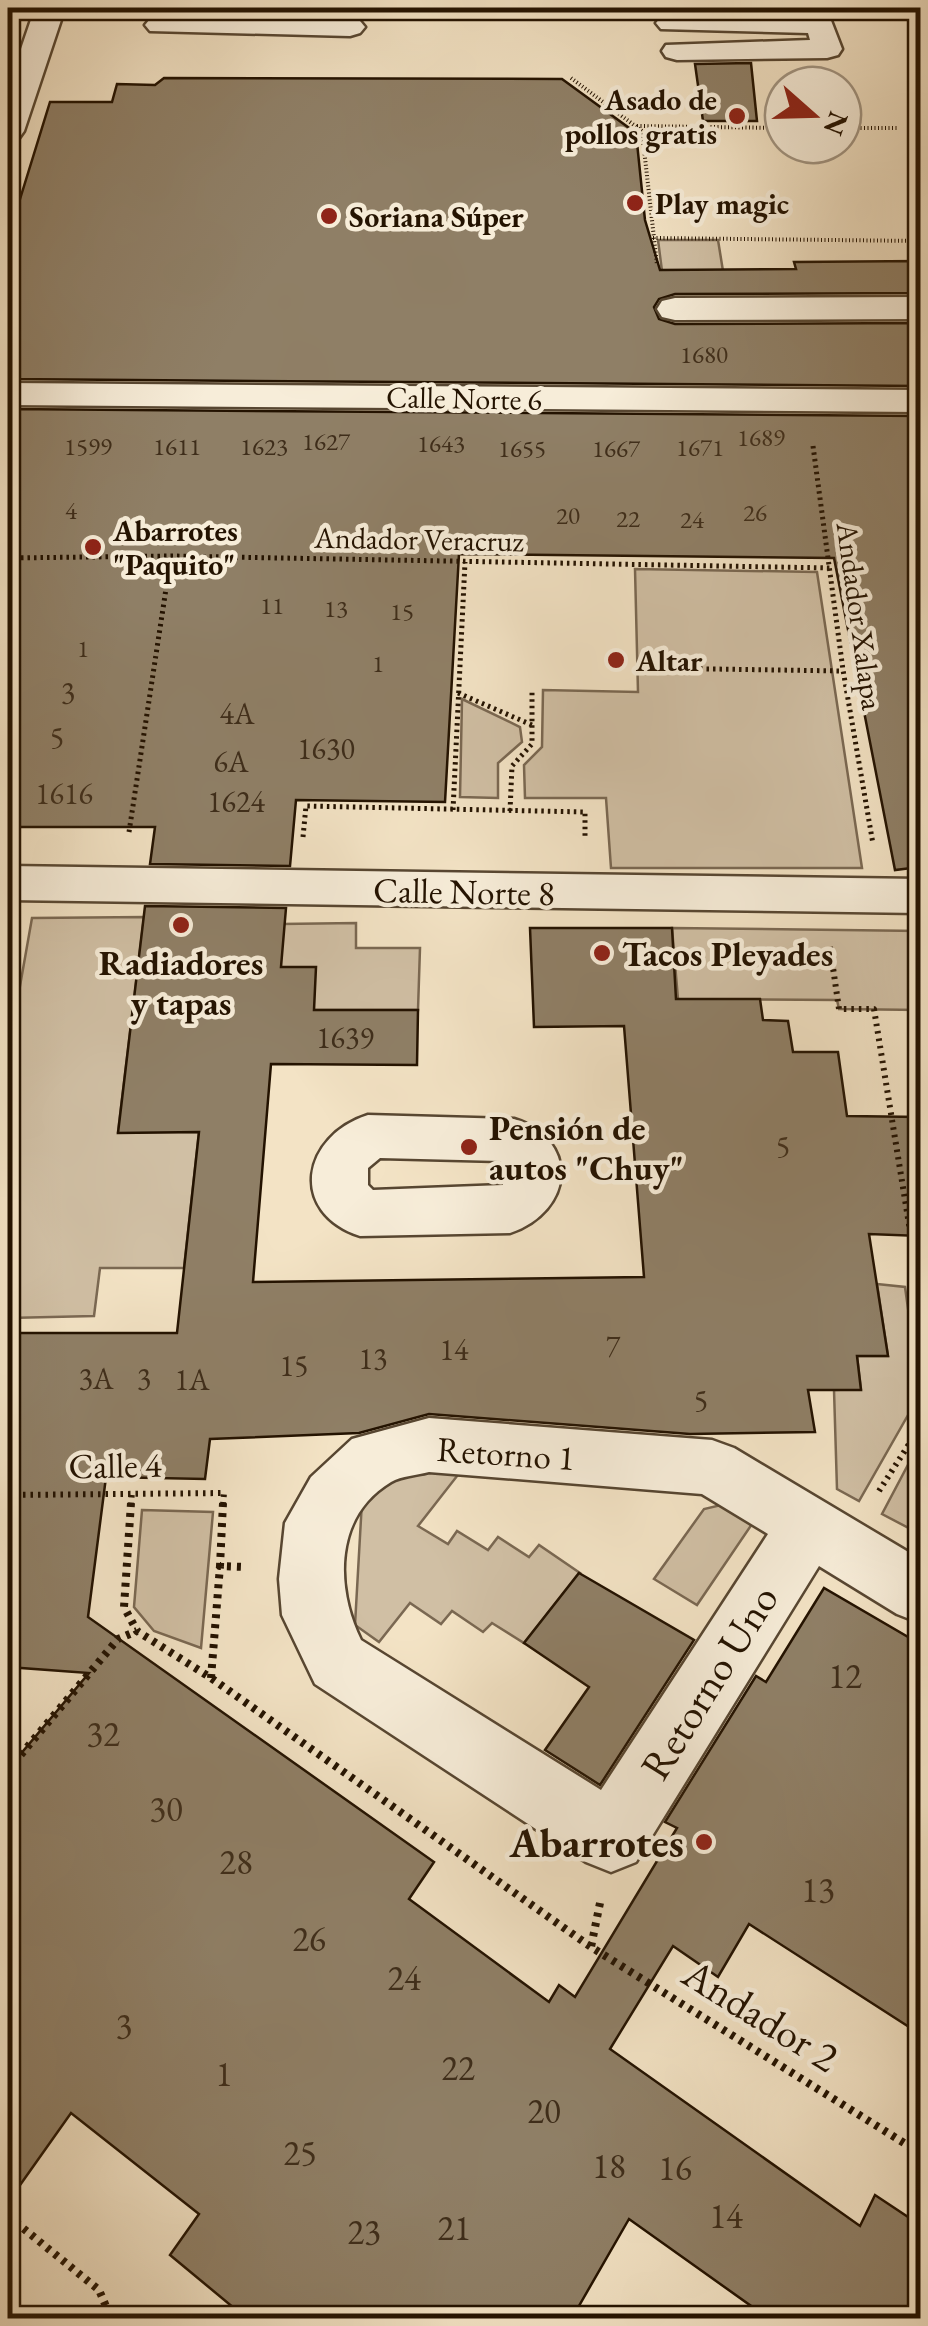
<svg xmlns="http://www.w3.org/2000/svg" width="928" height="2326" viewBox="0 0 928 2326" font-family="'EB Garamond',serif">
<rect width="100%" height="100%" fill="#f3e3c5"/>
<filter id="stains"><feTurbulence type="fractalNoise" baseFrequency=".002" numOctaves="4"/><feColorMatrix values="0 0 0 0 .2 0 0 0 0 .09 0 0 0 0 .02 0 0 0 .5 -.17"/></filter>
<radialGradient id="worn" r=".72"><stop offset=".6" stop-color="#630" stop-opacity="0"/><stop offset="1" stop-color="#630" stop-opacity=".3"/></radialGradient>
<g fill="#d0bfa4" stroke="#7a6852" stroke-width="2.5">
<polygon points="658,240 718,240 723,271 662,271"/>
<polygon points="635,569 817,572 862,868 611,868 606,798 525,798 524,765 542,747 543,690 638,692"/>
<polygon points="462,699 520,727 522,742 498,763 498,798 460,797"/>
<polygon points="144,917 118,1132 199,1132 184,1268 100,1268 94,1316 8,1318 8,1054 32,918"/>
<polygon points="356,923 356,948 420,948 418,1010 314,1010 278,967 281,924"/>
<polygon points="672,928 920,931 920,1010 839,1009 837,1000 678,999"/>
<polygon points="877,1284 905,1287 920,1394 859,1501 837,1489 834,1390 861,1389 857,1356 888,1356"/>
<polygon points="920,1442 920,1534 882,1514"/>
<polygon points="434,1456 461,1471 418,1526 448,1544 457,1531 488,1550 498,1537 529,1557 539,1545 580,1573 524,1643 492,1623 483,1632 452,1611 441,1624 410,1603 379,1642 355,1625 363,1483"/>
<polygon points="721,1505 752,1524 697,1605 654,1579 704,1509"/>
<polygon points="142,1510 213,1512 201,1648 154,1631 134,1607"/>
</g>
<g fill="#8f7f66" stroke="#231200" stroke-width="2.5">
<polygon points="751,63 757,121 703,121 695,64"/>
<polygon points="164,78 562,79 636,133 645,220 660,270 796,269 794,262 920,261 920,293 675,294 659,299 654,307 659,319 675,324 920,323 920,386 8,379 8,238 50,102 112,102 117,84 155,85"/>
<polygon points="8,409 920,416 920,867 895,870 834,558 459,554 445,802 296,800 290,866 150,864 155,827 8,827 8,775 12,748 8,748"/>
<polygon points="145,906 286,908 281,967 316,967 314,1010 418,1010 417,1065 271,1064 253,1282 644,1277 624,1026 534,1027 530,928 672,928 676,999 760,999 763,1020 788,1021 793,1052 838,1052 847,1116 920,1117 920,1236 869,1234 888,1356 857,1356 861,1390 808,1390 815,1432 690,1434 429,1414 359,1433 210,1439 205,1479 106,1477 88,1617 434,1862 409,1899 549,2002 559,1985 575,1997 677,1828 665,1822 756,1676 766,1682 824,1588 920,1644 920,2034 749,1924 718,1977 673,1946 610,2049 860,2226 875,2195 920,2225 920,2318 768,2318 629,2219 572,2318 246,2318 170,2255 199,2214 71,2113 8,2202 8,1769 89,1673 8,1667 8,1333 177,1333 199,1132 118,1133"/>
<polygon points="579,1573 694,1640 600,1785 545,1750 589,1687 524,1643"/>
</g>
<g fill="none" stroke-linecap="round" stroke-linejoin="round">
<defs>
<g id="minor">
<polygon points="35,8 65,8 24,131 19,138 8,141 8,87"/>
<polygon points="671,14 820,15 830,18 842,49 838,55 827,58 677,60 666,57 662,51 666,45 810,40 808,33 661,29 656,23 661,17"/>
<polygon points="160,16 350,18 360,21 365,27 360,33 350,36 150,31 145,25 150,19"/>
<polygon points="920,297 920,319 675,320 662,317 657,309 662,301 675,298"/>
<polygon points="8,383 920,390 920,412 8,405"/>
<polygon points="8,866 920,879 920,913 8,900"/>
<path d="M 368,1115 L 514,1119 C 580,1140 574,1211 510,1233 L 360,1236 C 288,1212 302,1136 368,1115 ZM 380,1158 L 501,1161 L 503,1185 L 373,1190 L 368,1185 L 368,1168 Z"/>
<path d="M 429,1418 L 712,1440 L 734,1448 L 920,1559 L 920,1623 L 897,1614 L 819,1566 L 636,1862 L 611,1872 L 586,1862 L 315,1684 L 282,1615 L 279,1579 L 285,1523 L 311,1477 L 352,1439 ZM 429,1472 L 702,1494 L 768,1534 L 601,1790 L 361,1640 C 335,1587 334,1516 391,1482 C 401,1476 418,1475 429,1472 Z"/>
</g>
</defs>
<use href="#minor" stroke="#574631" stroke-width="5"/>
<g stroke="#231200" stroke-width="4" stroke-dasharray="1 2.5" stroke-linecap="butt">
<polyline points="571,78 642,131 657,265"/>
<polyline points="637,126 783,128"/>
<polyline points="843,128 898,128"/>
<polyline points="653,238 920,241"/>
</g>
<g stroke="#231200" stroke-width="5" stroke-dasharray="2.5 4" stroke-linecap="butt">
<polyline points="813,446 843,670 873,844"/>
<polyline points="8,558 171,556 831,568"/>
<polyline points="648,668 843,671"/>
<polyline points="458,693 532,725"/>
<polyline points="453,810 465,562"/>
<polyline points="510,811 512,766 532,744 532,690"/>
<polyline points="129,832 171,556"/>
<polyline points="303,837 306,806 585,812 585,839"/>
</g>
<g stroke="#231200" stroke-width="6" stroke-dasharray="2.5 5" stroke-linecap="butt">
<polyline points="830,947 839,1009 874,1009 920,1292"/>
<polyline points="879,1491 920,1427"/>
<polyline points="8,1495 224,1493 223,1505"/>
<polyline points="131,1505 132,1491"/>
</g>
<g stroke="#231200" stroke-width="8" stroke-dasharray="4 6" stroke-linecap="butt">
<polyline points="131,1503 124,1607 137,1631 211,1678 591,1947"/>
<polyline points="223,1503 220,1566 244,1567"/>
<polyline points="211,1678 220,1566"/>
<polyline points="8,1770 118,1639 137,1631"/>
<polyline points="600,1903 591,1947 920,2153"/>
<polyline points="8,2216 99,2290 111,2318"/>
</g>
<use href="#minor" fill="#f7edd9" fill-rule="evenodd"/>
</g>
<g fill="#8f2418" stroke="#f7edd9" stroke-width="4">
<circle cx="737" cy="116" r="10"/>
<circle cx="635" cy="203" r="10"/>
<circle cx="329" cy="216" r="10"/>
<circle cx="93" cy="547" r="10"/>
<circle cx="616" cy="660" r="10"/>
<circle cx="181" cy="925" r="10"/>
<circle cx="602" cy="953" r="10"/>
<circle cx="469" cy="1147" r="10"/>
<circle cx="704" cy="1842" r="10"/>
</g>
<g text-anchor="middle" dominant-baseline="central" stroke-width="9" stroke-linejoin="round" paint-order="stroke">
<g font-size="25" fill="#3e2d1a">
<text x="704" y="354">1680</text>
<text x="761" y="437">1689</text>
<text x="326" y="441">1627</text>
<text x="441" y="443">1643</text>
<text x="88" y="446">1599</text>
<text x="177" y="446">1611</text>
<text x="264" y="446">1623</text>
<text x="700" y="447">1671</text>
<text x="522" y="448">1655</text>
<text x="616" y="448">1667</text>
<text x="71" y="510">4</text>
<text x="755" y="512">26</text>
<text x="568" y="515">20</text>
<text x="628" y="518">22</text>
<text x="692" y="519">24</text>
<text x="272" y="605">11</text>
<text x="336" y="608">13</text>
<text x="402" y="611">15</text>
<text x="83" y="648">1</text>
<text x="378" y="663">1</text>
</g>
<g font-size="30" font-weight="bold" fill="#231200" stroke="#f7edd9" text-anchor="start">
<text x="717" y="99" text-anchor="end">Asado de<tspan x="717" dy="34">pollos gratis</tspan></text>
<text x="655" y="203">Play magic</text>
<text x="349" y="216">Soriana Súper</text>
<text x="113" y="530">Abarrotes<tspan x="113" dy="34">"Paquito"</tspan></text>
<text x="636" y="660">Altar</text>
</g>
<g font-size="30" fill="#231200" stroke="#f7edd9">
<text transform="translate(464 398) rotate(1)">Calle Norte 6</text>
<text transform="translate(419 539) rotate(1)">Andador Veracruz</text>
<text transform="translate(860 616) rotate(82)">Andador Xalapa</text>
</g>
<g font-size="30" fill="#3e2d1a">
<text x="68" y="692">3</text>
<text x="237" y="713">4A</text>
<text x="57" y="737">5</text>
<text x="326" y="748">1630</text>
<text x="231" y="761">6A</text>
<text x="64" y="793">1616</text>
<text x="236" y="801">1624</text>
<text x="345" y="1037">1639</text>
<text x="783" y="1146">5</text>
<text x="613" y="1345">7</text>
<text x="454" y="1349">14</text>
<text x="373" y="1358">13</text>
<text x="294" y="1365">15</text>
<text x="96" y="1378">3A</text>
<text x="144" y="1378">3</text>
<text x="192" y="1379">1A</text>
<text x="701" y="1400">5</text>
</g>
<g font-size="35" fill="#231200" stroke="#f7edd9">
<text transform="translate(464 891) rotate(1)">Calle Norte 8</text>
<text transform="translate(506 1453) rotate(4)">Retorno 1</text>
<text transform="translate(115 1465) rotate(-1)">Calle 4</text>
</g>
<g font-size="35" font-weight="bold" fill="#231200" stroke="#f7edd9" text-anchor="start">
<text x="622" y="953">Tacos Pleyades</text>
<text x="181" y="962" text-anchor="middle">Radiadores<tspan x="181" dy="40">y tapas</tspan></text>
<text x="489" y="1127">Pensión de<tspan x="489" dy="40">autos "Chuy"</tspan></text>
</g>
<g font-size="35" fill="#3e2d1a">
<text x="845" y="1675">12</text>
<text x="103" y="1733">32</text>
<text x="166" y="1808">30</text>
<text x="236" y="1861">28</text>
<text x="818" y="1889">13</text>
<text x="309" y="1938">26</text>
<text x="404" y="1977">24</text>
<text x="124" y="2025">3</text>
<text x="458" y="2067">22</text>
<text x="224" y="2073">1</text>
<text x="544" y="2110">20</text>
<text x="300" y="2152">25</text>
<text x="609" y="2165">18</text>
<text x="675" y="2167">16</text>
<text x="726" y="2215">14</text>
<text x="454" y="2227">21</text>
<text x="364" y="2231">23</text>
</g>
<g font-size="42" fill="#231200" stroke="#f7edd9">
<text transform="translate(709 1682) rotate(-58)">Retorno Uno</text>
<text transform="translate(761 2015) rotate(32)">Andador 2</text>
</g>
<g font-size="42" font-weight="bold" fill="#231200" stroke="#f7edd9" text-anchor="end">
<text x="684" y="1842">Abarrotes</text>
</g>
</g>
<rect width="928" height="2326" fill="none" stroke="#f3e3c5" stroke-width="40"/>
<rect x="10" y="10" width="908" height="2306" fill="none" stroke="#231200" stroke-width="5"/>
<rect x="20" y="20" width="888" height="2286" fill="none" stroke="#231200" stroke-width="2.5"/>
<g transform="translate(813 115) rotate(110)"><circle r="48" fill="#f7edd9" stroke="#a29582" stroke-width="2.5"/>
<path d="M0-8L18 38L0 25L-18 38Z" fill="#8f2418"/>
<text y="-15" font-size="28" font-weight="bold" text-anchor="middle" fill="#231200">N</text>
</g>
<rect width="100%" height="100%" filter="url(#stains)"/>
<rect width="100%" height="100%" fill="url(#worn)"/>
</svg>
